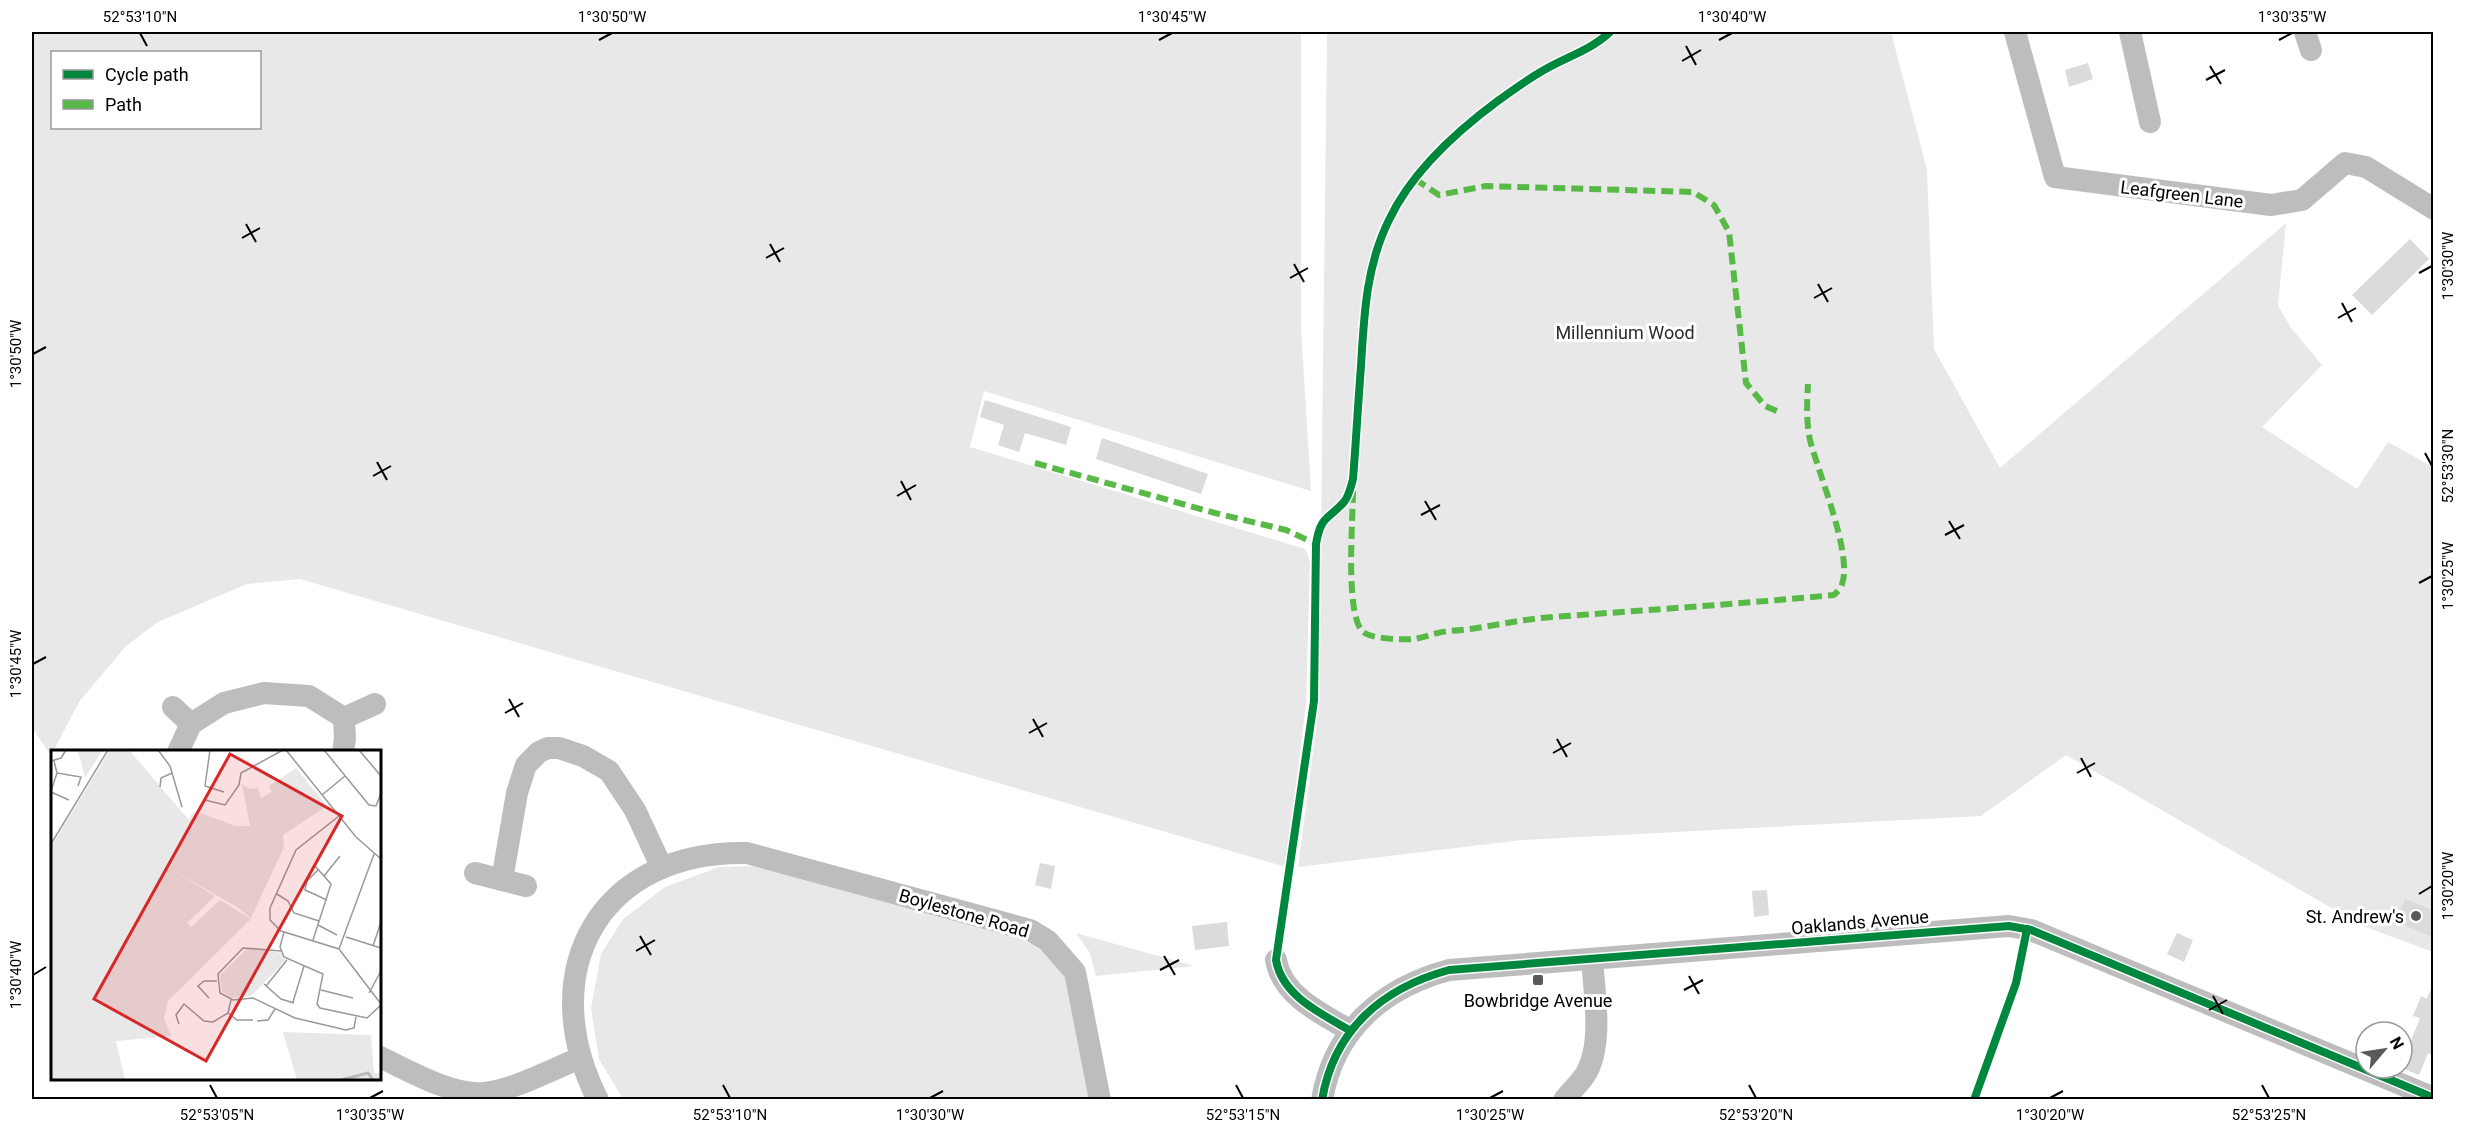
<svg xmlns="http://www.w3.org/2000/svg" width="2465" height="1131" viewBox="0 0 2465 1131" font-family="Roboto,sans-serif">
<rect width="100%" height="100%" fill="#fff"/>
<g fill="#e8e8e8" fill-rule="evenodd">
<path d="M 32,32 L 1301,32 L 1301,328 L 1311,491 L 984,391 L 970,447 L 1305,549 L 1310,561 L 1306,704 L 1286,867 L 300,579 L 247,584 L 158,622 L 126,646 L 79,702 L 55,748 L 49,753 L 32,727 ZM 52,52 L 260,52 L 260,128 L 52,128 Z"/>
<polygon points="1327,32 1891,32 1927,170 1934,349 2000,468 2286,223 2278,305 2291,328 2322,365 2262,427 2357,489 2388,442 2433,467 2433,952 2363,926 2066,755 1981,816 1522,840 1298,867 1319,706"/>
<polygon points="753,866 1012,933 1047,954 1066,976 1089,1099 623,1099 599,1059 591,1008 601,954 623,919 665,887 719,867"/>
<polygon points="1076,933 1194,966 1096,976 1090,953"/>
</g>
<g fill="#dbdbdb">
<polygon points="2088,63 2093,79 2069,87 2065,70"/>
<polygon points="2410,239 2429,259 2372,315 2352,295"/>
<polygon points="985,400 1071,427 1066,445 1025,433 1019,452 998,445 1004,425 980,417"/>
<polygon points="1102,438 1208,474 1201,494 1096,459"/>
<polygon points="1040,863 1055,866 1051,889 1035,885"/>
<polygon points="1767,890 1769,915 1754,917 1752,891"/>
<polygon points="2405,899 2433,910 2433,937 2396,922"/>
<polygon points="1227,922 1229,946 1195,950 1192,926"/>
<polygon points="2177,933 2193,940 2184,962 2167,954"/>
<polygon points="2432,986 2433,1055 2428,1053 2419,1075 2402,1068 2402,1045 2408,1048 2420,1018 2413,1016 2421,996 2427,999"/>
</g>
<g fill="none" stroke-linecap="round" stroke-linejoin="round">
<g stroke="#bdbdbd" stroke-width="22">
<polyline points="2015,32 2055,177 2271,205 2302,200 2345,163 2366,167 2434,209"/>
<polyline points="2130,32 2150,122"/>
<polyline points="2305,32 2311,50"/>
<polyline points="173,707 191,724"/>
<polyline points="344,718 375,704"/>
<polyline points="178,752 191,724 224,703 264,693 309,696 344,718 345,739 343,752"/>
<polyline points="475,873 526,886"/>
<polyline points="502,880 517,793 526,765 539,752 548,748 559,748 583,756 609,771 635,810 662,868"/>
<path d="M 1276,960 C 1282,996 1322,1014 1351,1031"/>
<path d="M 380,1057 C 408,1070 452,1096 484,1093 C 511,1091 553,1069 580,1058"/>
<path d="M 598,1100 C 533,972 599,850 747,853 L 1030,930 L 1048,941 L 1075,972 L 1100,1100"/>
<path d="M 1322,1100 C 1334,1029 1383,988 1449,970 L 2009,926 L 2031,930 L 2434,1098"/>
<path d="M 1564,1100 C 1571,1091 1580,1083 1585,1075 C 1604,1045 1594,992 1592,959"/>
</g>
<g stroke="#58b947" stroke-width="6" stroke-dasharray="12 6" stroke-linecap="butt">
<polyline points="1415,179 1439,195 1486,186 1693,192 1714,205 1729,232 1746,383 1765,406 1779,412"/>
<polyline points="1035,463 1215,513 1286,530 1316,544 1316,548"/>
<path d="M 1353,491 C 1353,519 1345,611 1362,631 C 1369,639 1403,640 1414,639 C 1426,637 1437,632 1449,631 C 1484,629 1518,619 1553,617 C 1647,610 1740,604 1834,595 C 1837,592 1841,588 1842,584 C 1853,555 1818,472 1810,440 C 1806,421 1807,403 1808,384"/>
</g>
<defs>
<g id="cycleway">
<path d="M 1351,1031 C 1322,1014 1282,996 1276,960 L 1314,701 L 1316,544 C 1321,515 1328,520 1344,502 C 1349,496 1351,486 1353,479 C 1356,442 1358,404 1361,366 C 1364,316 1366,266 1389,220 C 1411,173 1457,131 1499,100 C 1513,90 1528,79 1544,70 C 1566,57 1591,50 1610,32"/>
<path d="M 1322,1100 C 1334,1029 1383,988 1449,970 L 2009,926 L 2031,930 L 2434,1098"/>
<polyline points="1974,1100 2016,983 2027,929"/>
</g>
</defs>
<use href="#cycleway" stroke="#fff" stroke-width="11"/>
<use href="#cycleway" stroke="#00873e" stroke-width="8"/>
</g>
<path fill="none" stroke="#000" stroke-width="2" d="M 140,33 L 147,46M 599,40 L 612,33M 1159,40 L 1172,33M 1719,40 L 1732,33M 2279,40 L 2292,33M 1686,46 L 1696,65M 1682,61 L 1701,50M 2210,66 L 2221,84M 2206,80 L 2225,70M 246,224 L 256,242M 242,238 L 260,228M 770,244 L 780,262M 766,258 L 784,248M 1294,264 L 1304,282M 2419,273 L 2432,266M 1290,278 L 1308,268M 1818,284 L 1828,302M 1814,298 L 1832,288M 2342,303 L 2352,322M 2338,318 L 2356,308M 33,354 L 46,347M 2425,453 L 2432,466M 377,462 L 387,480M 373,476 L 391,466M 901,481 L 911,500M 897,496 L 916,485M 1425,501 L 1436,520M 1421,515 L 1440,505M 1949,521 L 1960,539M 1945,535 L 1964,525M 2419,583 L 2432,576M 33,664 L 46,657M 509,699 L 519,717M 505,713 L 523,703M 1033,719 L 1043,737M 1029,733 L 1047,723M 1557,739 L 1567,757M 1553,753 L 1571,743M 2081,758 L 2091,777M 2077,773 L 2095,763M 2419,894 L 2432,886M 640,936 L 651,955M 636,951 L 655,940M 1164,956 L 1175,975M 1160,970 L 1179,960M 33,975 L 46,967M 1689,976 L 1699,994M 1684,990 L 1703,980M 2213,996 L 2223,1014M 2209,1010 L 2227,1000M 210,1085 L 217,1098M 723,1085 L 730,1098M 1236,1085 L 1243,1098M 1749,1085 L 1756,1098M 2262,1085 L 2269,1098M 370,1098 L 383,1091M 930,1098 L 943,1091M 1490,1098 L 1503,1091M 2050,1098 L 2063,1091"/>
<g fill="#595959" stroke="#fff" stroke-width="2">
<circle cx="2416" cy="916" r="6"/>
<rect x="1532" y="974" width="12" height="12" rx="3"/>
</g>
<g text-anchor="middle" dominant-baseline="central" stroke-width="6" stroke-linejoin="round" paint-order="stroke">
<g font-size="18" fill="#000" stroke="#fff">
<text transform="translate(2182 194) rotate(7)">Leafgreen Lane</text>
<text transform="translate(964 913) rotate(16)">Boylestone Road</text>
<text transform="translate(1860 922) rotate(-5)">Oaklands Avenue</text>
</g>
<g font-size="18" fill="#2c2c2c" stroke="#fff">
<text x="1625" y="332">Millennium Wood</text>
</g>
<g font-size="18" fill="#000" stroke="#fff" text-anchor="end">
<text x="2404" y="916">St. Andrew's</text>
<text x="1538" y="1000" text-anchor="middle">Bowbridge Avenue</text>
</g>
</g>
<g transform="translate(51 750)">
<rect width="330" height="330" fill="#fff"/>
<path d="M 26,0 L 52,0 L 34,28 L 30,11 ZM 59,0 L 78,0 L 138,70 L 142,62 L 150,63 L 184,76 L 199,76 L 191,34 L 199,39 L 207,38 L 210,48 L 221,42 L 218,36 L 245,18 L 276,56 L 232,85 L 233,97 L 200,168 L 186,157 L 116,117 L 164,146 L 136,173 L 140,177 L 169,150 L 200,169 L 117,251 L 113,268 L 120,286 L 65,291 L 74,330 L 0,330 L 0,97 ZM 198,197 L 230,203 L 234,211 L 200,246 L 181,248 L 171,242 L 169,225 ZM 232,282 L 320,285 L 323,323 L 330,323 L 330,330 L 246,330 Z" fill="#e8e8e8"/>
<path fill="none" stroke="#bababa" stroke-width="3" d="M 290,330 L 317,323 L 322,330"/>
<path fill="none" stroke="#999" stroke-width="1.5" d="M 107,0 L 119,16 L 131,57M 159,0 L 154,36 L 173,42M 235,0 L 305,87 L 330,109M 273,0 L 318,55 L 325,56 L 330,43M 308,0 L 330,26M 0,11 L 10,8 L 15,0M 6,23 L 30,27 L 27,36M 109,37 L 110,28 L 121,23M 0,41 L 6,23 L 3,11M 0,42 L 18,50M 271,45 L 294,26M 154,50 L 174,55 L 188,35 L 190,23 L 232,0M 288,66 L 245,100 L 219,158 L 219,170 L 230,181 L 288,199 L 330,254M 0,94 L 57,0M 267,120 L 256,131 L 254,140 L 276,150M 273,126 L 289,106M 226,144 L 237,151 L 243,163 L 268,171M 267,175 L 286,185M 233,182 L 229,197 L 233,207 L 272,224 L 266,254 L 269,258 L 316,268 L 330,255M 295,187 L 330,198M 262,190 L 280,134 L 264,116M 322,196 L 330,172M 288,199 L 323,104M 230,201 L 192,198 L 167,224 L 169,243 L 182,250 L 202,248 L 244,268 L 295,280 L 303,278 L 305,267M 213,234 L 230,249 L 243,253M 215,236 L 236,210M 270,240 L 302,248M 318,243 L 330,221M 158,248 L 147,236 L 153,231 L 166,231M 242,252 L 253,216M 177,263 L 186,270 L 202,270M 206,271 L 217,270 L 224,259M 128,274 L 125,265 L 133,254 L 153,271 L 162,272 L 177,263 L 180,250"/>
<path fill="#d62828" fill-opacity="0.15" stroke="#d62828" stroke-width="3" d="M 179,4 L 291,66 L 155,311 L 43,249 Z"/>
<rect width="330" height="330" fill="none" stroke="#000" stroke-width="3"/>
</g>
<rect width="2465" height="1131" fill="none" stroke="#ffffff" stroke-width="66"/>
<rect x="51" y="51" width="210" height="78" fill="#ffffff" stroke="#999999" stroke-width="1.5"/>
<rect x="63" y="70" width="30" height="9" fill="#00873e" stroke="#999999" stroke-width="1.5"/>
<text x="105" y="81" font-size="18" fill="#000000">Cycle path</text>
<rect x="63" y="100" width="30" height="9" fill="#58b947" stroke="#999999" stroke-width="1.5"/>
<text x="105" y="111" font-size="18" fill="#000000">Path</text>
<g transform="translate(2384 1050) rotate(61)"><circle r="28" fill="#ffffff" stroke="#999999" stroke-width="1.5"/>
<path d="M0-4.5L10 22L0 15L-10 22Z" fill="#595959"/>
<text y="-9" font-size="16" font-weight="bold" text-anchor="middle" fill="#000000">N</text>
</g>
<rect x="33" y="33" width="2399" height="1065" fill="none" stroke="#000" stroke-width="2"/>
<g font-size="15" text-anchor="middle" fill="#000">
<text x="140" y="22">52°53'10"N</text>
<text x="612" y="22">1°30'50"W</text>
<text x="1172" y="22">1°30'45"W</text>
<text x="1732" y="22">1°30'40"W</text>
<text x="2292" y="22">1°30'35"W</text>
<text transform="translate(2448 266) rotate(-90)" y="5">1°30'30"W</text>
<text transform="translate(16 354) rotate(-90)" y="5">1°30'50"W</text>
<text transform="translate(2448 466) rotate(-90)" y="5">52°53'30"N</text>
<text transform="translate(2448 576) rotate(-90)" y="5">1°30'25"W</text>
<text transform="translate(16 664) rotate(-90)" y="5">1°30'45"W</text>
<text transform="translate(2448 886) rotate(-90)" y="5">1°30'20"W</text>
<text transform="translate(16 975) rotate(-90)" y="5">1°30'40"W</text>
<text x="217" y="1120">52°53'05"N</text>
<text x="370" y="1120">1°30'35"W</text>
<text x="730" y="1120">52°53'10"N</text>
<text x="930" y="1120">1°30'30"W</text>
<text x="1243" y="1120">52°53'15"N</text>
<text x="1490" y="1120">1°30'25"W</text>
<text x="1756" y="1120">52°53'20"N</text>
<text x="2050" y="1120">1°30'20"W</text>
<text x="2269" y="1120">52°53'25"N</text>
</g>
</svg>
